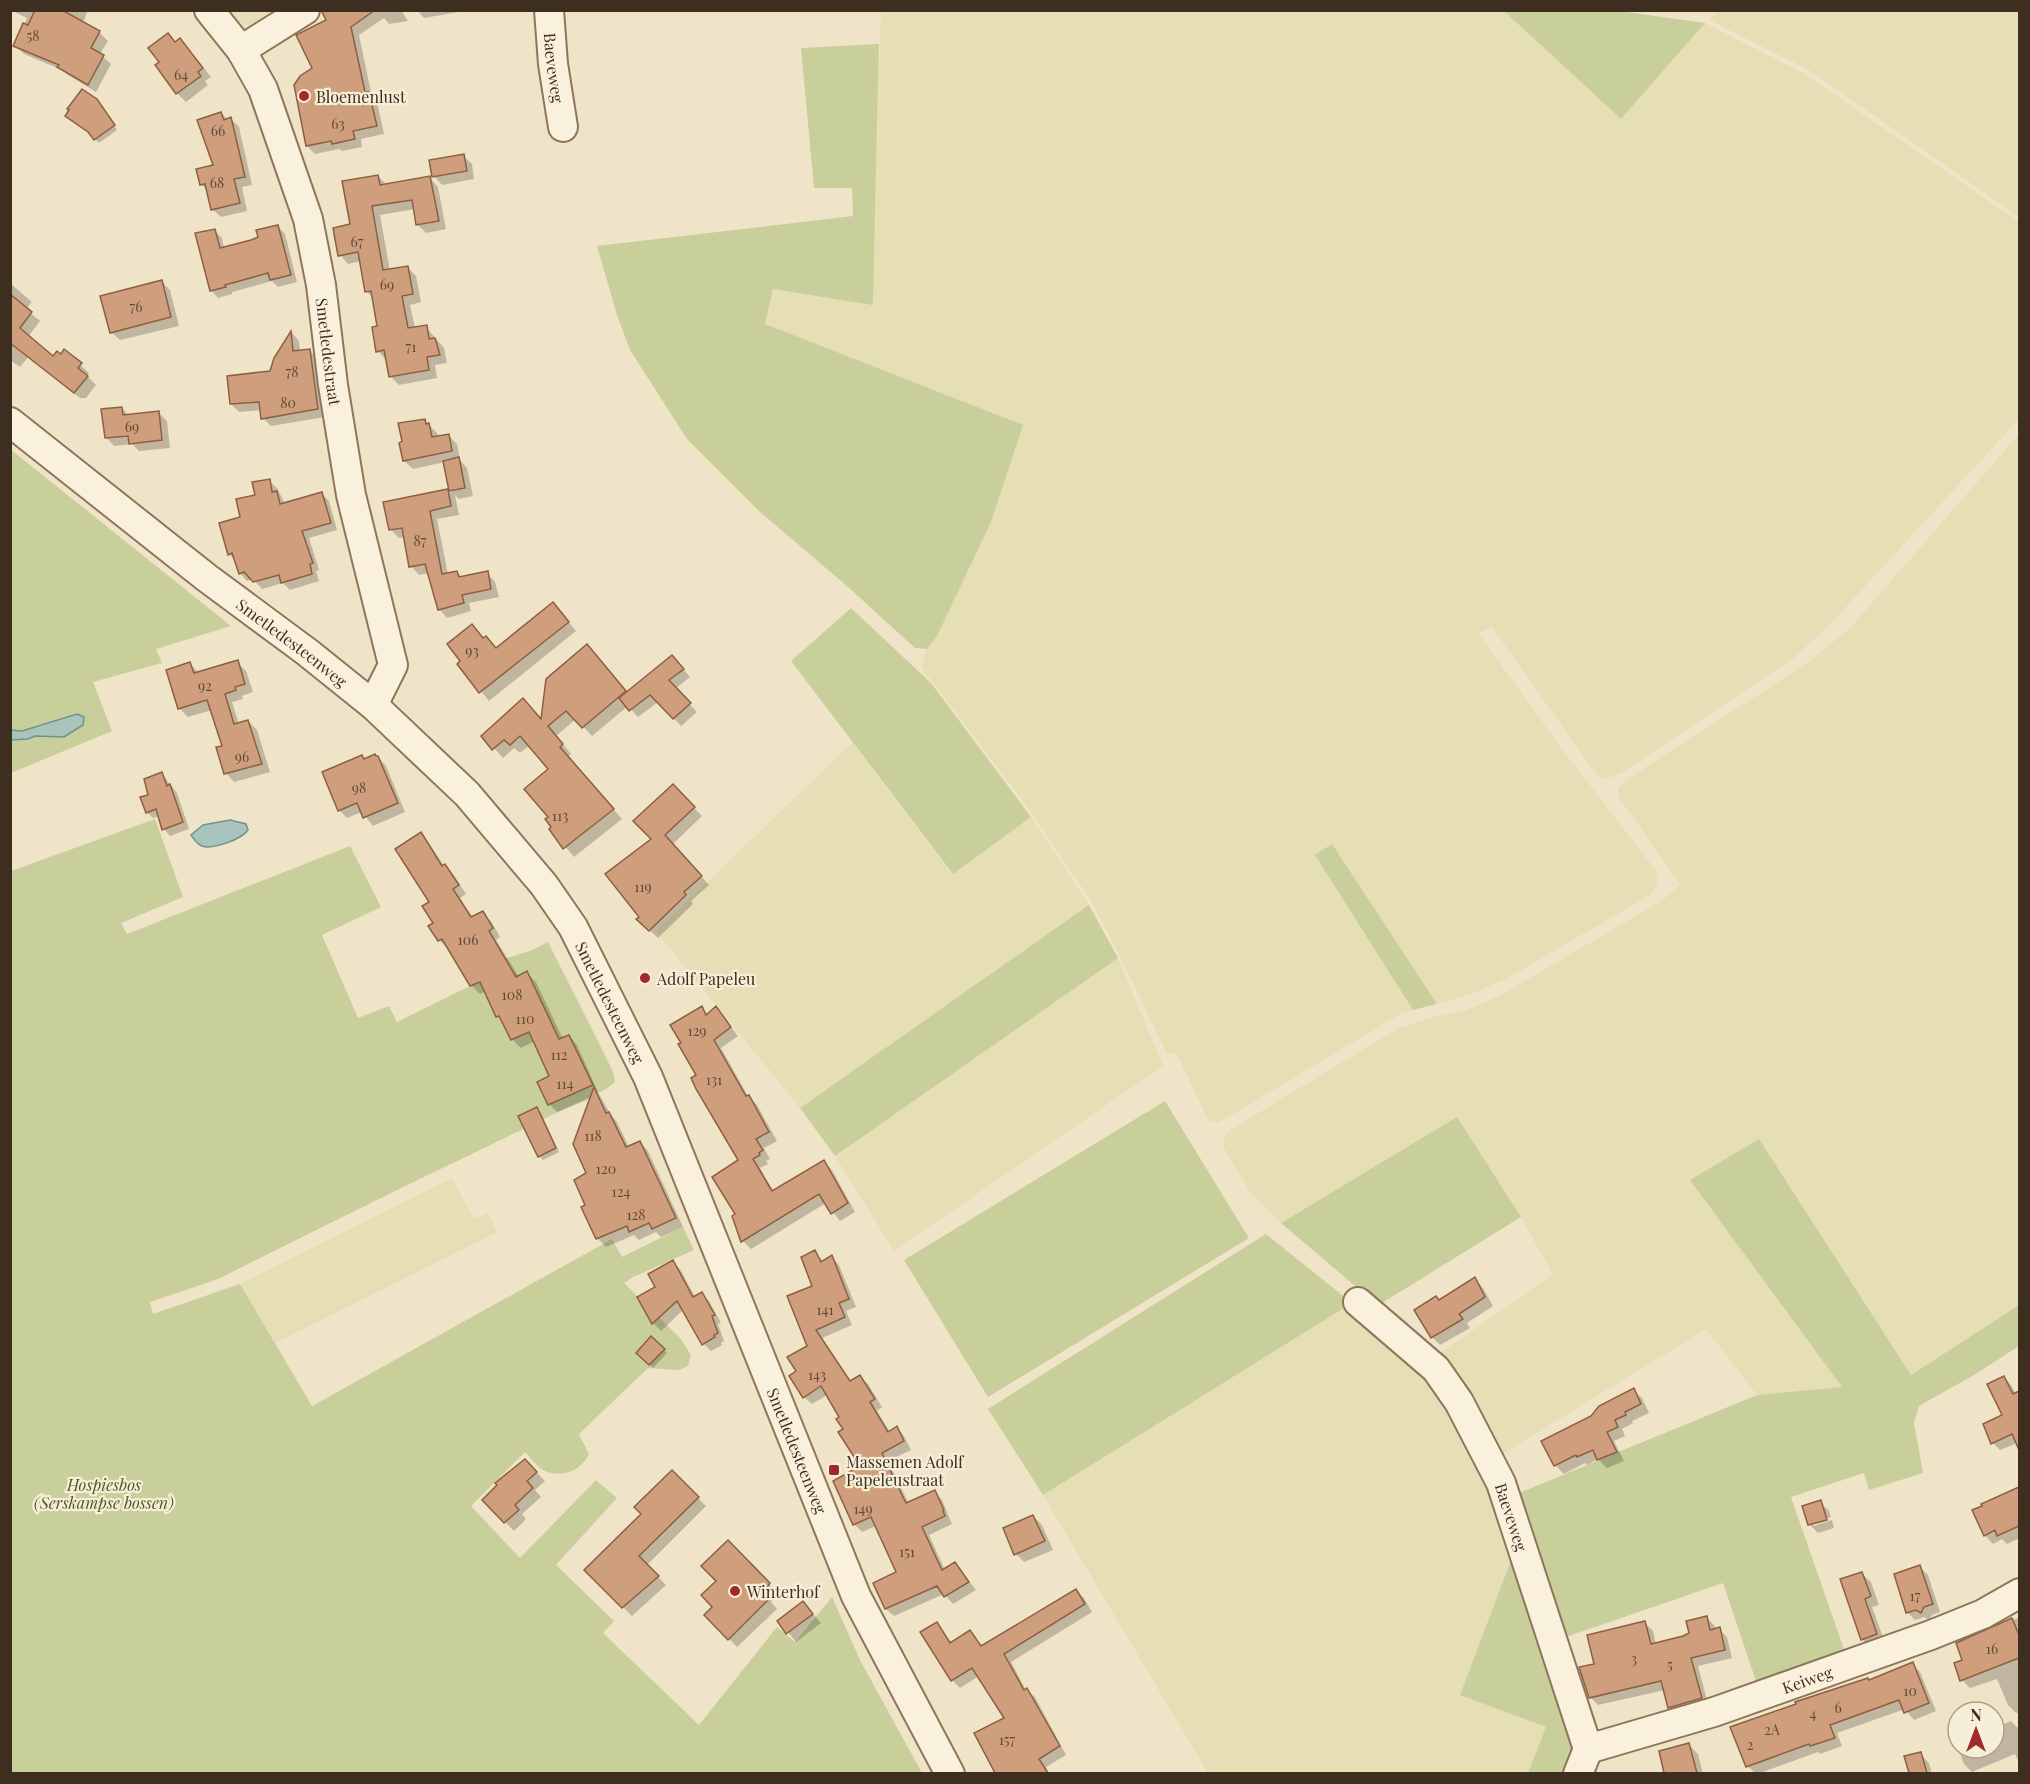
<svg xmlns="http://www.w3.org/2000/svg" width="2030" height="1784" viewBox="0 0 2030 1784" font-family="'Playfair Display',serif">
<rect width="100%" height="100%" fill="#f0e4c8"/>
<g fill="#e6deb5">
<polygon points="224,11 282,11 263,23 245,26"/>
<polygon points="881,11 1504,11 1621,119 1705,23 1805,74 2019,222 2019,419 1833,621 1794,658 1622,773 1608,778 1600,778 1591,767 1492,627 1478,633 1562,749 1657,872 1658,885 1650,895 1506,979 1473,993 1437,1004 1332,845 1316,855 1413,1010 1400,1014 1218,1123 1208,1120 1176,1052 1167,1054 1121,958 1090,899 1022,799 921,667 927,649 937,636 991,522 1023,425 765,325 773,289 873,304"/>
<polygon points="1717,11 2019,11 2019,217 1809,70 1709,20"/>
<polygon points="2019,434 2019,1305 1911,1375 1759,1139 1691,1180 1843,1387 1757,1395 1706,1329 1496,1458 1434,1357 1553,1275 1521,1217 1457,1118 1281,1223 1250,1192 1224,1148 1224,1139 1227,1132 1399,1028 1434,1017 1464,1011 1501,995 1663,900 1680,884 1618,796 1618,788 1626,780 1809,662 1852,626"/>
<polygon points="852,743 952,874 1031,817 1089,905 800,1108 656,931"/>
<polygon points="1118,958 1163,1066 894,1251 835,1156"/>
<polygon points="452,1178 474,1219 488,1213 497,1232 275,1343 240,1284"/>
<polygon points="1352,1303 1443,1389 1516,1547 1460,1695 1546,1727 1528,1773 1208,1773 1043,1495"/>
</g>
<g fill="#c9cf9b">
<polygon points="1504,11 1620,11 1705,23 1621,119"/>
<polygon points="879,44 873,305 773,289 765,324 1023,425 991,522 937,636 927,649 915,648 848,587 759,511 687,439 630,350 617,315 597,246 853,216 852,188 814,188 801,48"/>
<polygon points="10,449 231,626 156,649 162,663 93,682 112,731 11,773"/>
<polygon points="851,608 931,683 1031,817 953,874 791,661"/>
<path d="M 155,819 L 183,897 L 121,923 L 127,934 L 350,846 L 381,907 L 322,935 L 358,1018 L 389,1006 L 397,1022 L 490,976 L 497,961 L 530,951 L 548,942 L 603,1051 L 613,1072 L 615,1082 L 606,1089 L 395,1191 L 218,1279 L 150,1302 L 153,1314 L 240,1284 L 312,1406 L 612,1239 L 622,1257 L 683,1227 L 694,1250 L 633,1277 L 624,1283 L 681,1339 L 691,1355 L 688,1366 L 679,1370 L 648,1368 L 579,1434 L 589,1454 C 581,1471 561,1479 543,1470 C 536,1466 530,1457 525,1452 L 471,1506 L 520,1558 L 596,1480 L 617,1498 L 556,1565 L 614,1621 L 603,1633 L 699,1725 L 777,1627 L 795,1642 L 832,1597 L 860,1660 L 922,1773 L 11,1774 L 11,871 Z"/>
<polygon points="1332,844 1437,1004 1413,1010 1315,855"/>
<polygon points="1089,905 1118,958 835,1156 800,1108"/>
<polygon points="1165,1101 1249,1238 988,1397 904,1260"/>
<polygon points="1457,1117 1521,1217 1382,1303 1374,1302 1281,1223"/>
<polygon points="1759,1139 1911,1375 2019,1305 2019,1346 1974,1375 1919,1406 1914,1423 1923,1473 1869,1490 1864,1473 1791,1497 1847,1658 1758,1687 1723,1583 1563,1638 1512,1496 1757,1395 1842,1387 1690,1180"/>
<polygon points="1266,1234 1352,1303 1043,1495 988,1409"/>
<polygon points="1516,1547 1578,1752 1570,1773 1528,1773 1546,1727 1460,1695"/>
</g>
<g fill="#a9c4bc" stroke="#6f938a" stroke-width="1.5">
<polygon points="77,714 84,717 83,725 64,737 35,736 28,739 11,740 11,730 22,731"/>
<path d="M 230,820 L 246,824 L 248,830 C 242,839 213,850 202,846 C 197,844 194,839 191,835 L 203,825 Z"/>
</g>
<g fill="#0003">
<polygon points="10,10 88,10 83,23 99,32 108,41 100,54 111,64 96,92 68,75 62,70 24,54 15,45 27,18"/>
<polygon points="323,10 401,10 408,21 389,24 384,18 359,35 372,97 377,102 384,134 361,139 362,147 342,151 339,149 315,154 307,146 314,69 328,21"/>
<polygon points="417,10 470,10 424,18"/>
<polygon points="168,35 176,43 180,40 188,48 211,77 205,81 208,85 186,102 177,93 161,62"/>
<polygon points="100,105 117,130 99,143 95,139"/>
<polygon points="221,113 228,120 231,119 239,127 252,185 242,187 247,211 221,217 212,209 208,191 201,184 215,166"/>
<polygon points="463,156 472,164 474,179 442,185 434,176"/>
<polygon points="378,176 387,185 430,178 438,187 446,229 426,233 418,225 415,209 380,215 390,271 408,268 416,276 421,302 410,305 415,328 426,327 444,348 447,363 435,365 437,378 399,385 390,376 386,360 378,351 379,327 374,299 366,291 361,261 348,264 340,255 352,225"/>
<polygon points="277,226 285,234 297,282 278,287 272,281 232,292 232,294 218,298 211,290 214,230 222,238 224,249 260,238"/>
<polygon points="162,282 170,290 179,326 120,340 111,332"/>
<polygon points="10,283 32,302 26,309 40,321 28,337 54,358 61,356 65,351 89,373 87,376 96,385 86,398 80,398 28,357 20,367 10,360"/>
<polygon points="292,333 299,341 300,352 310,351 318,359 325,417 271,426 263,418 262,410 239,412 231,404 271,372 275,359"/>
<polygon points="122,408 129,416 159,413 167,421 170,448 139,451 132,444 114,446 106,437"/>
<polygon points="424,420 437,433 438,437 448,435 457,444 460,460 467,468 473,496 459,499 455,495 459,515 437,519 448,574 457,572 463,578 487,573 495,582 499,597 469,603 471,611 447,618 439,609 429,573 419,575 411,566 405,537 399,538 391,530 448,490 451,494 445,462 413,469 404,461"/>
<polygon points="269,481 277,488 285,504 322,494 329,501 337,530 309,538 319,570 316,571 319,581 290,590 283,583 262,589 253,579 247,581 240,573 236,561 229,554 241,518"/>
<polygon points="561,613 576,631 489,701 459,664 484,639 497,649"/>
<polygon points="596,656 627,693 679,664 690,677 675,689 697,712 681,726 658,702 638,717 628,706 592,736 576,719 556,736 571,754 568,757 622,819 574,857 551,829 553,827 550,817 550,769 530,745 520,753 514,748 503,758 483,736 523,700 542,721"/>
<polygon points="237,662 246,671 253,692 242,696 243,699 232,702 239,724 248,721 257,730 270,772 234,782 226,773 224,746 212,710 188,717 180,709 168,671 190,664 199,673"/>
<polygon points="378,757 386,766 405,812 373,826 362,812 347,818 339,810 365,760"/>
<polygon points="162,774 177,793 189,829 170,836 164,829 160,816 153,818 147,812 150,796"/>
<polygon points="673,786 702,816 673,844 709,885 691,901 693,904 658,938 638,919 641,918 653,839"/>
<polygon points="421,834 429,843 444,866 453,874 466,894 460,898 473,918 482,913 491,921 500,937 496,940 519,977 527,973 536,982 563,1039 569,1036 577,1045 599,1094 611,1115 617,1122 629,1147 640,1142 648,1151 683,1227 661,1237 656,1232 639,1240 634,1235 606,1247 597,1238 583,1208 587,1206 592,1098 557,1112 549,1104 551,1077 535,1041 521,1048 512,1039 486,991 480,994 471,985 449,947 447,948 439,940 431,902"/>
<polygon points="701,1008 708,1015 716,1008 738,1036 721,1048 748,1096 757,1105 777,1141 764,1148 770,1159 766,1161 768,1164 760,1168 774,1192 824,1162 832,1170 855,1212 840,1221 826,1203 751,1249 743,1241 737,1215 740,1161 698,1076"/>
<polygon points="537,1109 541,1113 559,1152 543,1160 539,1156"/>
<polygon points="815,1252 824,1262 832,1257 839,1265 856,1307 846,1311 852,1325 822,1338 851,1382 860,1377 868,1384 882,1407 877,1411 890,1432 897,1428 904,1436 911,1450 888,1461 909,1504 935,1492 942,1500 952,1524 929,1535 945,1570 955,1564 976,1590 953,1604 944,1594 894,1616 886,1609 875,1583 898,1573 876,1526 862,1532 854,1524 862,1467 841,1418 827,1395 812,1404 804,1397 798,1372 809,1346 814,1287"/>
<polygon points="672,1262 680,1269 695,1297 702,1294 709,1301 721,1323 718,1324 724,1341 721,1343 722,1345 711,1351 704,1344 684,1309 661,1331 653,1323 639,1298 657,1287"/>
<polygon points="1475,1279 1483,1288 1493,1306 1467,1323 1470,1328 1440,1345 1432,1337 1439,1301"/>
<polygon points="651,1338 667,1353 653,1368 638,1353"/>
<polygon points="2004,1377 2011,1385 2016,1394 2020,1394 2020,1442 2000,1450 1993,1443 2004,1415"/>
<polygon points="1633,1390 1642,1398 1649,1413 1632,1421 1633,1423 1622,1429 1625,1436 1614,1441 1624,1461 1607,1468 1598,1459 1587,1465 1585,1463 1564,1474 1555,1465 1592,1418"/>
<polygon points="525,1461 545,1481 535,1490 541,1497 522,1514 526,1519 514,1531 484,1500"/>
<polygon points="672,1472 706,1506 647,1565 666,1585 632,1616 586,1570 643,1514"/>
<polygon points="2020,1488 2020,1538 2007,1544 2002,1539 1993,1544 1985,1535 1983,1504"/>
<polygon points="1820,1502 1829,1511 1831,1517 1813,1523 1813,1526 1832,1520 1834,1528 1818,1533 1810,1525 1804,1507"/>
<polygon points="1033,1516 1042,1525 1053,1550 1024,1562 1016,1554"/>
<polygon points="728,1542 777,1593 771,1602 777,1609 737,1647 706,1615 714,1607 718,1581"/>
<polygon points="1920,1567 1928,1575 1940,1612 1932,1615 1929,1620 1924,1617 1915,1620 1908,1613 1896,1575"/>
<polygon points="1862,1574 1871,1582 1879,1605 1872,1607 1885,1643 1870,1648 1862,1639"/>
<polygon points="1076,1591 1084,1598 1092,1612 1011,1662 1026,1690 1035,1697 1066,1755 1046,1767 1049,1774 1005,1774 998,1761 1006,1719 979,1676 960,1688 952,1680 936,1624 952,1643 970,1632 983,1647"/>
<polygon points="803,1603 821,1623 796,1642 779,1621"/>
<polygon points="2020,1617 2020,1712 2016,1713 2008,1705 1997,1679 1970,1688 1962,1680 1964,1661 1958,1643"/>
<polygon points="1707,1618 1715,1626 1716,1630 1719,1629 1727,1637 1732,1658 1698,1666 1709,1707 1678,1716 1670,1707 1665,1690 1598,1705 1590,1697 1596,1665 1645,1623 1653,1631 1656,1644 1684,1637 1691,1634"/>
<polygon points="1912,1664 1920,1672 1936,1711 1914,1720 1905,1709 1837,1733 1842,1746 1820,1754 1818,1752 1757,1774 1747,1766 1798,1705 1870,1681"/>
<polygon points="2011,1721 2020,1730 2020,1765 2015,1754 1972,1772 1964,1764 1956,1743 1958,1742 1958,1748 1994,1748 1994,1728"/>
<polygon points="1689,1745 1698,1754 1703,1774 1666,1774 1661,1752"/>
<polygon points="1920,1754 1929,1763 1932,1774 1911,1774 1906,1757"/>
</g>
<g fill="#cf9f7d" stroke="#8d5f41" stroke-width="1.5">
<polygon points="35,10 62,10 100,31 91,48 104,55 88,85 57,67 59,65 13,46 23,23 28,25"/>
<polygon points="321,10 375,10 351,27 365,92 369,92 377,126 353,131 355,139 332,144 331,141 306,146 294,85 300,76 312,68 296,35 326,20"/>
<polygon points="168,33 175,42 180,38 203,68 198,72 201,76 176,94 155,65 159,62 148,48"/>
<polygon points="82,89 97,99 115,125 94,140 88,132 65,116 69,110 67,109"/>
<polygon points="221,112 224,120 231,117 245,177 234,179 240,203 211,210 205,184 200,185 196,169 213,165 197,120"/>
<polygon points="464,154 467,171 432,177 429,160"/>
<polygon points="378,175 380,185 430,176 439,221 416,225 412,200 372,206 383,270 408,266 413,294 402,296 408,328 427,325 429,339 435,338 440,355 427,357 429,370 389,377 384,350 376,352 372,327 377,326 371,291 365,292 358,252 338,256 333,228 350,224 342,181"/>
<polygon points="278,225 291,275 270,280 268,273 225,285 226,287 210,291 195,233 215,229 220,248 251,240 258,237 256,230"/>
<polygon points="162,280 171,317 110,333 100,296"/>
<polygon points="10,294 32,312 20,328 53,356 57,351 61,354 64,349 82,363 78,368 88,376 74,393 10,343"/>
<polygon points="291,331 293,351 310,349 318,409 261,419 259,402 230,404 227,376 270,371 274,358"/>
<polygon points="122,407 123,415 159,411 162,440 129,444 128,436 105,438 101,409"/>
<polygon points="425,419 426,424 429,423 432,437 449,434 452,451 403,461 399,443 402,441 398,423"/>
<polygon points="459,457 465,488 449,491 443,461"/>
<polygon points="270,479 272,492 277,491 280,504 322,492 331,523 302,531 313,563 310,564 312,574 281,583 279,575 253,582 244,572 239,574 232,553 228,555 219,523 240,517 236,499 255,495 252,482"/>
<polygon points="448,489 451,506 430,511 442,574 457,571 459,577 488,571 491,589 462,595 464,603 438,610 425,564 409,567 402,528 389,530 383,502"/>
<polygon points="553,602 569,622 479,693 457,664 460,661 447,644 472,624 483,638 486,636 496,648"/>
<polygon points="587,644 626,691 582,728 566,711 548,726 563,744 560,747 614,809 563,849 549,829 551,827 545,819 548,817 524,789 548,769 520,736 510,745 504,740 492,750 481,736 523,698 541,719 546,679"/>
<polygon points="672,655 684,669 669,680 691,703 673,719 650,695 629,711 619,698"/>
<polygon points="238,660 245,684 235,687 236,690 225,694 234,724 248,720 262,764 224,774 216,747 222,746 207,700 178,709 166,670 190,662 194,673"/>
<polygon points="375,754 376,756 378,756 398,803 363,818 357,803 338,811 322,772 362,755 364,759"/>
<polygon points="162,772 167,786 170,784 183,822 162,830 156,809 146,813 140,797 148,795 144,779"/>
<polygon points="673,784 695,807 665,835 702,876 684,892 686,895 649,931 636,919 639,917 605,874 651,839 633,821"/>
<polygon points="421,832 442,866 445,864 459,885 453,889 471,917 483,911 493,928 489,931 516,977 527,971 559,1039 569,1035 593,1085 548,1105 537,1082 549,1076 529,1032 511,1040 499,1016 496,1017 480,982 470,986 442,939 438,941 428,926 433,923 422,906 429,902 395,849"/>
<polygon points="702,1006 706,1015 716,1006 731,1027 714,1040 746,1096 749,1095 769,1132 756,1139 763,1150 759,1153 760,1155 753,1159 772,1191 824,1160 848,1203 831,1214 819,1194 741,1242 732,1216 735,1214 712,1177 738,1160 696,1089 691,1078 696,1075 678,1044 681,1043 670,1025"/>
<polygon points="594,1087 606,1113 609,1112 626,1147 640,1141 676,1218 652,1229 649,1223 629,1232 627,1226 596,1239 581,1207 585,1205 574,1180 586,1173 573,1144"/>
<polygon points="537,1107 556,1148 538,1157 518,1116"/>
<polygon points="815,1250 821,1262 832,1255 849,1299 839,1303 845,1317 816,1330 850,1381 860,1375 875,1399 870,1402 888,1432 897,1426 904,1441 882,1453 906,1503 935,1490 944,1510 943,1511 945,1516 922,1527 942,1570 955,1562 969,1582 944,1597 937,1586 885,1609 873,1583 896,1572 871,1517 853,1525 833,1481 860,1466 838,1432 843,1429 836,1419 839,1417 821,1386 803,1398 789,1376 796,1371 787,1357 807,1346 787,1296 812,1286 801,1257"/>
<polygon points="673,1260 693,1297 702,1292 715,1315 712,1316 718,1333 714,1335 715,1337 702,1345 677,1301 652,1324 637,1297 655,1287 648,1274"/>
<polygon points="1475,1277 1485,1297 1459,1314 1463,1319 1431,1338 1414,1310 1436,1296 1439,1300"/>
<polygon points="651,1336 665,1349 649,1365 636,1353"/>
<polygon points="2004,1376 2013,1394 2019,1391 2019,1450 2012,1434 1991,1444 1983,1424 2002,1415 1987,1384"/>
<polygon points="1634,1388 1641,1404 1625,1412 1626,1415 1615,1420 1618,1427 1607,1432 1617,1452 1597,1460 1593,1450 1577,1457 1576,1455 1554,1466 1541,1441 1591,1416 1599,1406"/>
<polygon points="525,1459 537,1472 527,1481 533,1488 515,1505 519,1510 504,1523 482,1500 497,1485 495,1483"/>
<polygon points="672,1470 699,1497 639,1556 659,1576 622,1608 584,1570 641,1514 634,1507"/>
<polygon points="2019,1487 2019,1526 1997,1536 1995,1530 1984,1536 1972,1510 1982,1506 1981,1504"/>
<polygon points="1821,1500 1827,1520 1808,1525 1802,1506"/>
<polygon points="1033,1515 1045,1541 1014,1555 1003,1528"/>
<polygon points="728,1540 770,1583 764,1593 769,1599 728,1640 704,1615 712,1607 701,1595 716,1581 701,1566"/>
<polygon points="1920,1565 1933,1604 1924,1607 1921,1613 1916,1610 1906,1613 1894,1574"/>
<polygon points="1862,1572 1871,1596 1865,1599 1877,1634 1861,1640 1840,1579"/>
<polygon points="1076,1589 1085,1604 1004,1654 1024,1690 1027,1688 1060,1746 1039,1759 1048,1773 995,1773 974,1733 1004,1718 972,1668 951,1681 920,1632 937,1622 950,1643 970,1630 981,1646"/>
<polygon points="803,1601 813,1614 786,1634 777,1621"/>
<polygon points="1707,1616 1710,1630 1720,1627 1725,1650 1691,1658 1702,1698 1668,1708 1661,1681 1589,1698 1579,1667 1594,1664 1587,1635 1645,1621 1651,1644 1683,1636 1689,1633 1686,1621"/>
<polygon points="2012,1618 2019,1635 2019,1658 1960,1681 1954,1663 1962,1660 1956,1643"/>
<polygon points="1913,1662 1929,1703 1904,1713 1899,1700 1830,1725 1835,1738 1810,1746 1809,1744 1746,1767 1730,1727 1796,1704 1795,1702 1868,1678 1869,1680"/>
<polygon points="1689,1743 1697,1773 1664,1773 1659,1751"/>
<polygon points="1921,1752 1927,1773 1909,1773 1904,1756"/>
</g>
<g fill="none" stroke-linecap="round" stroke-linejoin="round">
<defs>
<g id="minor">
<path id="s1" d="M 209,10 L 241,50 L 263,89 L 308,219 L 321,285 L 333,385 L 351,495 L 393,665 L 373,705"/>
<path id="s2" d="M 549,10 L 553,64 L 563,127"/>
<polyline points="241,50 305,10"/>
<path id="s3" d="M 10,422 L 207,578 L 307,652 L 373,705 L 467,794 L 544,885 L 573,927 L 648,1077 L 856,1596 L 950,1774"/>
<path id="s4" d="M 1358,1302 L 1436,1369 L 1459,1402 L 1501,1483 L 1588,1749 L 1578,1774"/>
<path id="s5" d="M 1588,1749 L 1714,1712 L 1931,1635 L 1983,1614 L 2020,1593"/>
</g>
</defs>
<use href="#minor" stroke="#8d765c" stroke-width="32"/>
<use href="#minor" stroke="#faf1dc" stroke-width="28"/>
</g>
<g fill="#9e2a2b" stroke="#f7eed8" stroke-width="2">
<circle cx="304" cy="96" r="6"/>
<circle cx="645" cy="978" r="6"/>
<rect x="828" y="1464" width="12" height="12" rx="3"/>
<circle cx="735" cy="1591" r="6"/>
</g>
<g text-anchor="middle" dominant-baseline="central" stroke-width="4.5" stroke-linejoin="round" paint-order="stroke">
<g font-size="14" fill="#624a37">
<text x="33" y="35">58</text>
<text x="181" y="74">64</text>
<text x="338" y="123">63</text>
<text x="218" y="130">66</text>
<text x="217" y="182">68</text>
<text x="357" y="241">67</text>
<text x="387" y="284">69</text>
<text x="136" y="306">76</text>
<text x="411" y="346">71</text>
<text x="292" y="371">78</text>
<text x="288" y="402">80</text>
<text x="132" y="426">69</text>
<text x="420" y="540">87</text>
<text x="472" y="650">93</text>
<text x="205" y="685">92</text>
<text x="242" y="756">96</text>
<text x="359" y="787">98</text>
<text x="560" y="815">113</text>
<text x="643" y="886">119</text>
<text x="468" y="939">106</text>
<text x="512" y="994">108</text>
<text x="525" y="1018">110</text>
<text x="697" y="1030">129</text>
<text x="559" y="1054">112</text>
<text x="714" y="1079">131</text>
<text x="565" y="1083">114</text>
<text x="593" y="1135">118</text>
<text x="606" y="1168">120</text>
<text x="621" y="1191">124</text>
<text x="636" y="1214">128</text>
<text x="825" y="1309">141</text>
<text x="817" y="1374">143</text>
<text x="863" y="1508">149</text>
<text x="907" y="1551">151</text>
<text x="1915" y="1595">17</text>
<text x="1992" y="1648">16</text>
<text x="1634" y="1658">3</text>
<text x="1670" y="1664">5</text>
<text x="1910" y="1690">10</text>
<text x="1838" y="1707">6</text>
<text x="1813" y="1713">4</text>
<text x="1772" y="1729">2A</text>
<text x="1007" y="1739">157</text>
<text x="1750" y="1744">2</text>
</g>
<g font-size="16" fill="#3d2e20" stroke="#f7eed8">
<text stroke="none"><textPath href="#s2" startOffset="58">Baeveweg</textPath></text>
<text stroke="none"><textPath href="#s1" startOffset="368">Smetledestraat</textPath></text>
<text stroke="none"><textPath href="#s3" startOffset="358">Smetledesteenweg</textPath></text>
<text stroke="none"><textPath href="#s3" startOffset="844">Smetledesteenweg</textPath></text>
<text stroke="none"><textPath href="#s3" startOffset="1330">Smetledesteenweg</textPath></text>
<text stroke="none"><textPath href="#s4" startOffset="270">Baeveweg</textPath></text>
<text stroke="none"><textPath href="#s5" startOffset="230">Keiweg</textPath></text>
</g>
<g font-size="16" fill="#3d2e20" stroke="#f7eed8" text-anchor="start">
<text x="316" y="96">Bloemenlust</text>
<text x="657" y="978">Adolf Papeleu</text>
<text x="846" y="1461">Massemen Adolf<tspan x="846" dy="18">Papeleustraat</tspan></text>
<text x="747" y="1591">Winterhof</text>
</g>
<g font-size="16" font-style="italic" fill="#4d5a26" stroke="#f7eed8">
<text x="104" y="1484">Hospiesbos<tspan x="104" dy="18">(Serskampse bossen)</tspan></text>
</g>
</g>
<rect width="2030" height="1784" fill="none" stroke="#3d2e20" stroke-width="24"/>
<g transform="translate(1976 1730)"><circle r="28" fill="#f7eed8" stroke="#ada18e" stroke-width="1.5"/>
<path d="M0-4.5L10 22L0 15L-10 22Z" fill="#9e2a2b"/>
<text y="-9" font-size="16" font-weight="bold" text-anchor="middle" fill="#3d2e20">N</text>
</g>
</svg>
